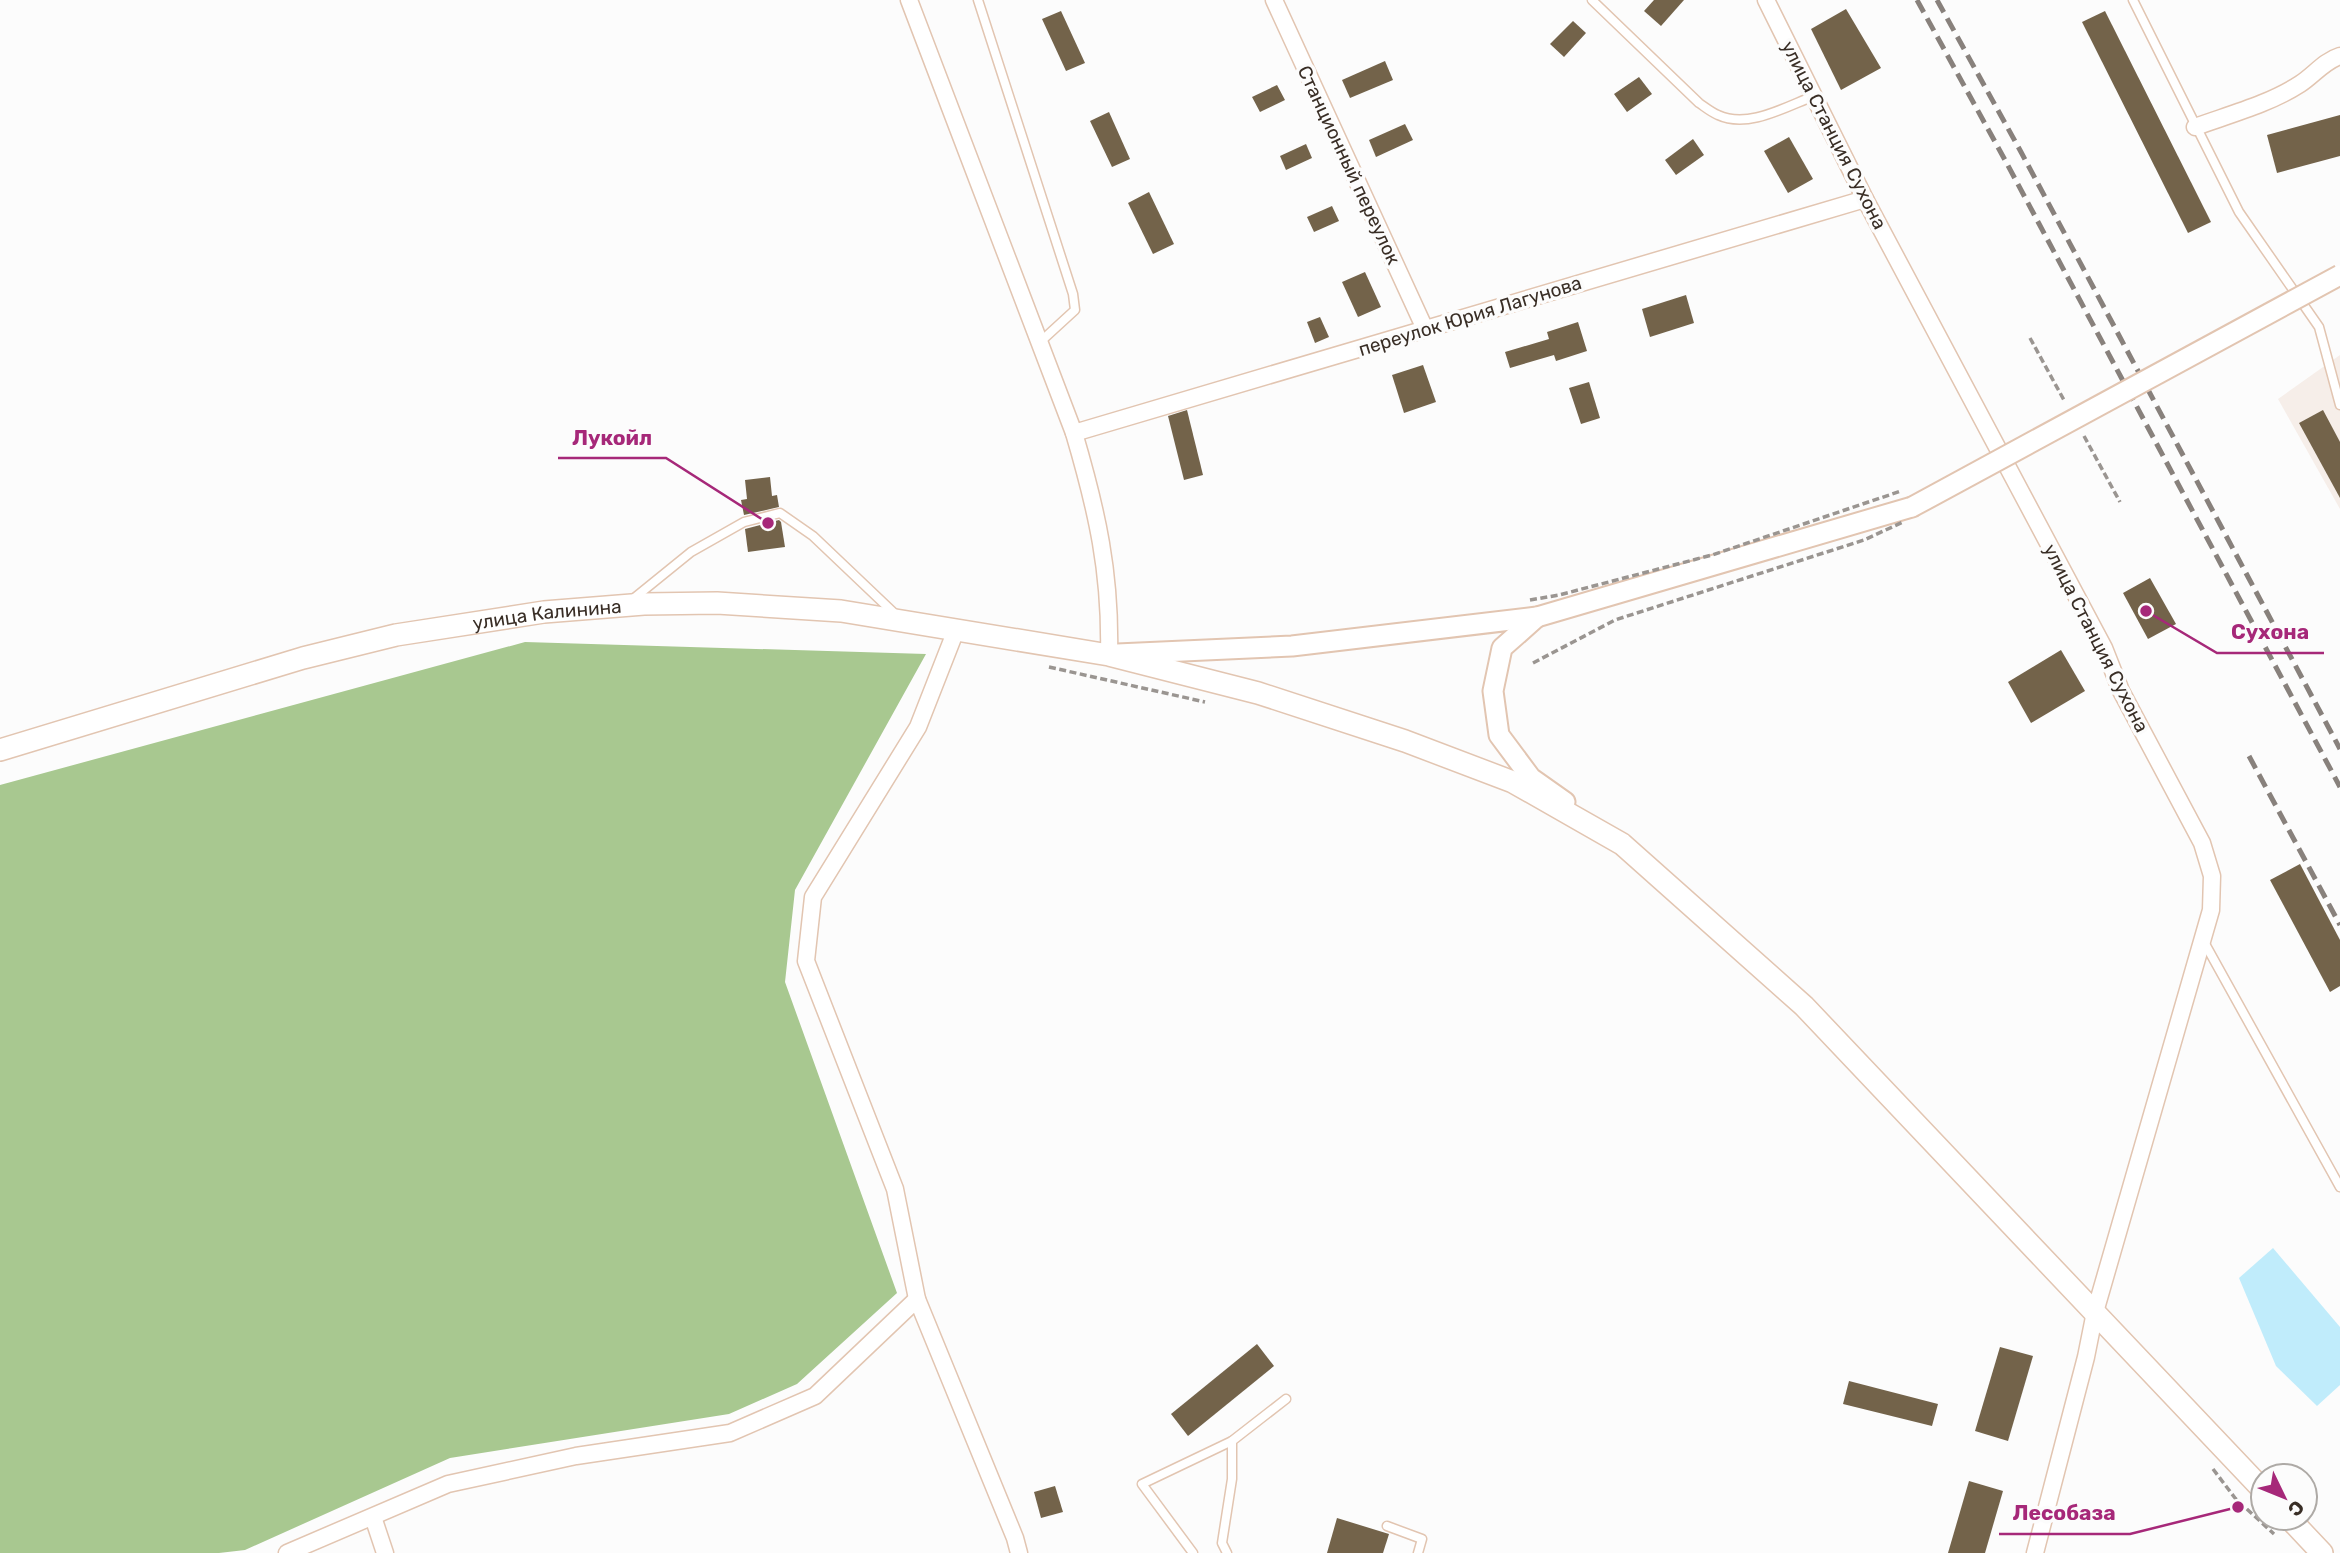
<svg xmlns="http://www.w3.org/2000/svg" width="2340" height="1553" viewBox="0 0 2340 1553" font-family="Rubik,sans-serif">
<rect width="100%" height="100%" fill="#fcfcfc"/>
<polygon fill="#f6eee9" points="2340,355 2340,509 2278,399"/>
<polygon fill="#a8c890" points="525,642 926,654 795,890 785,982 897,1293 797,1384 729,1414 450,1458 245,1550 219,1553 0,1553 0,785"/>
<polygon fill="#c0ecfb" points="2273,1248 2340,1327 2340,1385 2317,1406 2276,1366 2239,1278"/>
<g fill="#73634a">
<polygon points="1654,0 1684,0 1661,26 1644,11"/>
<polygon points="1846,9 1881,68 1841,90 1811,29"/>
<polygon points="1061,11 1085,63 1066,71 1042,19"/>
<polygon points="2105,11 2211,222 2188,233 2082,22"/>
<polygon points="1573,21 1586,33 1564,57 1550,44"/>
<polygon points="1385,61 1393,80 1350,98 1342,80"/>
<polygon points="1639,77 1652,94 1627,112 1614,94"/>
<polygon points="1277,85 1285,100 1260,112 1252,97"/>
<polygon points="1109,112 1130,159 1112,167 1090,121"/>
<polygon points="2340,115 2340,156 2277,173 2267,135"/>
<polygon points="1405,124 1413,140 1376,157 1369,140"/>
<polygon points="1789,137 1813,179 1788,193 1764,151"/>
<polygon points="1693,139 1704,155 1676,175 1665,160"/>
<polygon points="1306,144 1312,158 1286,170 1280,156"/>
<polygon points="1149,192 1174,244 1153,254 1128,203"/>
<polygon points="1332,206 1339,221 1314,232 1307,217"/>
<polygon points="1365,272 1381,307 1358,317 1342,282"/>
<polygon points="1686,295 1694,323 1650,337 1642,309"/>
<polygon points="1320,317 1329,337 1315,343 1307,322"/>
<polygon points="1578,322 1587,351 1556,361 1554,355 1510,368 1505,352 1549,339 1547,332"/>
<polygon points="1423,365 1436,402 1404,413 1392,375"/>
<polygon points="1589,382 1600,418 1581,424 1569,388"/>
<polygon points="1187,410 1203,475 1184,480 1168,416"/>
<polygon points="2323,410 2340,442 2340,498 2299,423"/>
<polygon points="770,477 772,496 777,495 779,507 744,515 741,500 747,499 745,480"/>
<polygon points="779,520 781,522 785,547 748,552 745,529"/>
<polygon points="2150,578 2176,624 2148,639 2123,593"/>
<polygon points="2061,650 2085,691 2031,723 2008,682"/>
<polygon points="2300,864 2340,940 2340,986 2330,992 2270,880"/>
<polygon points="1257,1344 1274,1366 1188,1436 1171,1414"/>
<polygon points="2000,1347 2033,1356 2008,1441 1975,1431"/>
<polygon points="1849,1381 1938,1404 1932,1426 1843,1404"/>
<polygon points="1969,1481 2003,1491 1985,1553 1948,1553"/>
<polygon points="1055,1486 1063,1512 1041,1518 1034,1492"/>
<polygon points="1337,1518 1389,1534 1383,1553 1327,1553"/>
</g>
<g fill="none" stroke-linecap="round" stroke-linejoin="round">
<defs>
<g id="service">
<polyline points="978,0 1073,294 1075,310 1039,343"/>
<path d="M 1592,0 L 1699,103 C 1705,107 1711,112 1718,115 C 1748,129 1785,107 1814,96"/>
<polyline points="2133,0 2239,212 2319,327 2340,405"/>
<polyline points="633,599 691,552 744,522 780,513 813,536 895,614"/>
<polyline points="2204,942 2340,1187"/>
<polyline points="1387,1526 1422,1539 1418,1553"/>
<polyline points="1193,1553 1142,1484 1232,1441"/>
<polyline points="1227,1553 1222,1543 1232,1479 1232,1441 1286,1399"/>
</g>
<g id="minor">
<path d="M 909,0 L 1074,433 C 1097,511 1111,573 1109,655"/>
<polyline points="1274,0 1425,329"/>
<polyline points="1766,0 1865,199 2104,648 2121,691 2202,843 2212,876 2211,910 2095,1312 2086,1357 2035,1553"/>
<path d="M 2195,127 C 2231,114 2269,104 2300,84 C 2314,75 2324,61 2340,56"/>
<polyline points="1074,433 1865,199"/>
<polyline points="956,630 918,727 813,897 806,961 895,1189 917,1299 1015,1538 1019,1553"/>
<polyline points="373,1517 385,1553"/>
<polyline points="287,1553 448,1484 576,1456 730,1433 815,1396 917,1299"/>
</g>
<g id="tertiary">
<polyline points="1537,617 1502,648 1493,691 1499,735 1531,778 1565,802"/>
<polyline points="1117,654 1292,646 1537,617 1912,507"/>
</g>
<g id="secondary">
<path id="s1" d="M 0,750 L 303,658 L 396,635 L 544,612 L 644,604 L 717,603 L 841,611 L 1109,655 L 1258,693 L 1405,741 L 1513,782 L 1622,844 L 1804,1006 L 2263,1490"/>
<polyline points="2289,1518 2322,1553"/>
</g>
</defs>
<use href="#service" stroke="#e2c5b1" stroke-width="11"/>
<use href="#minor" stroke="#e2c5b1" stroke-width="19"/>
<use href="#tertiary" stroke="#e2c5b1" stroke-width="23"/>
<use href="#secondary" stroke="#e2c5b1" stroke-width="24"/>
<g stroke="#9a9591" stroke-width="3.5" stroke-dasharray="7 3.5" stroke-linecap="butt">
<polyline points="2030,338 2065,402"/>
<polyline points="2084,436 2120,502"/>
<polyline points="1049,667 1205,702"/>
<polyline points="2213,1469 2235,1498 2274,1534"/>
</g>
<use href="#service" stroke="#fff" stroke-width="8"/>
<use href="#minor" stroke="#fff" stroke-width="16"/>
<use href="#tertiary" stroke="#fff" stroke-width="19"/>
<use href="#secondary" stroke="#fff" stroke-width="21"/>
<g stroke="#88817c" stroke-width="5" stroke-dasharray="14 7" stroke-linecap="butt">
<polyline points="1917,0 2005,160 2340,787"/>
<polyline points="1937,0 2021,152 2340,749"/>
<polyline points="2249,756 2340,925"/>
</g>
<defs>
<polyline id="tertiary-bridge" points="1912,507 2340,275"/>
</defs>
<use href="#tertiary-bridge" stroke="#e2c5b1" stroke-width="23" stroke-linecap="butt"/>
<g stroke="#9a9591" stroke-width="3.5" stroke-dasharray="7 3.5" stroke-linecap="butt">
<polyline points="1530,600 1559,595 1712,555 1901,491"/>
<polyline points="1533,663 1615,620 1864,540 1903,522"/>
</g>
<use href="#tertiary-bridge" stroke="#fff" stroke-width="19"/>
</g>
<g text-anchor="middle" dominant-baseline="central" stroke-width="7" stroke-linejoin="round" paint-order="stroke">
<g font-size="19" fill="#392e26" stroke="#fcfcfc">
<text transform="translate(1834 135) rotate(63)">улица Станция Сухона</text>
<text transform="translate(1349 165) rotate(65)">Станционный переулок</text>
<text transform="translate(1470 316) rotate(-17)">переулок Юрия Лагунова</text>
<text stroke="none"><textPath href="#s1" startOffset="565">улица Калинина</textPath></text>
<text transform="translate(2096 638) rotate(63)">улица Станция Сухона</text>
</g>
</g>
<path fill="none" stroke="#a62879" stroke-width="2.5" d="M768 523L666 458H558M2146 611L2217 653H2324M2238 1507L2130 1534H1999"/>
<g fill="#a62879" stroke="#fcfcfc" stroke-width="2.5">
<circle cx="768" cy="523" r="7"/>
<circle cx="2146" cy="611" r="7"/>
<circle cx="2238" cy="1507" r="7"/>
</g>
<g font-size="21" text-anchor="middle" font-weight="bold" fill="#a62879" stroke="#fcfcfc" stroke-width="7" stroke-linejoin="round" paint-order="stroke">
<text x="612" y="445">Лукойл</text>
<text x="2270" y="639">Сухона</text>
<text x="2064" y="1520">Лесобаза</text>
</g>
<g transform="translate(2284 1497) rotate(133)"><circle r="33" fill="#fcfcfc" stroke="#aeaaa6" stroke-width="2"/>
<path d="M0-5L12 26L0 18L-12 26Z" fill="#a62879"/>
<text y="-10" font-size="19" font-weight="bold" text-anchor="middle" fill="#392e26">С</text>
</g>
</svg>
